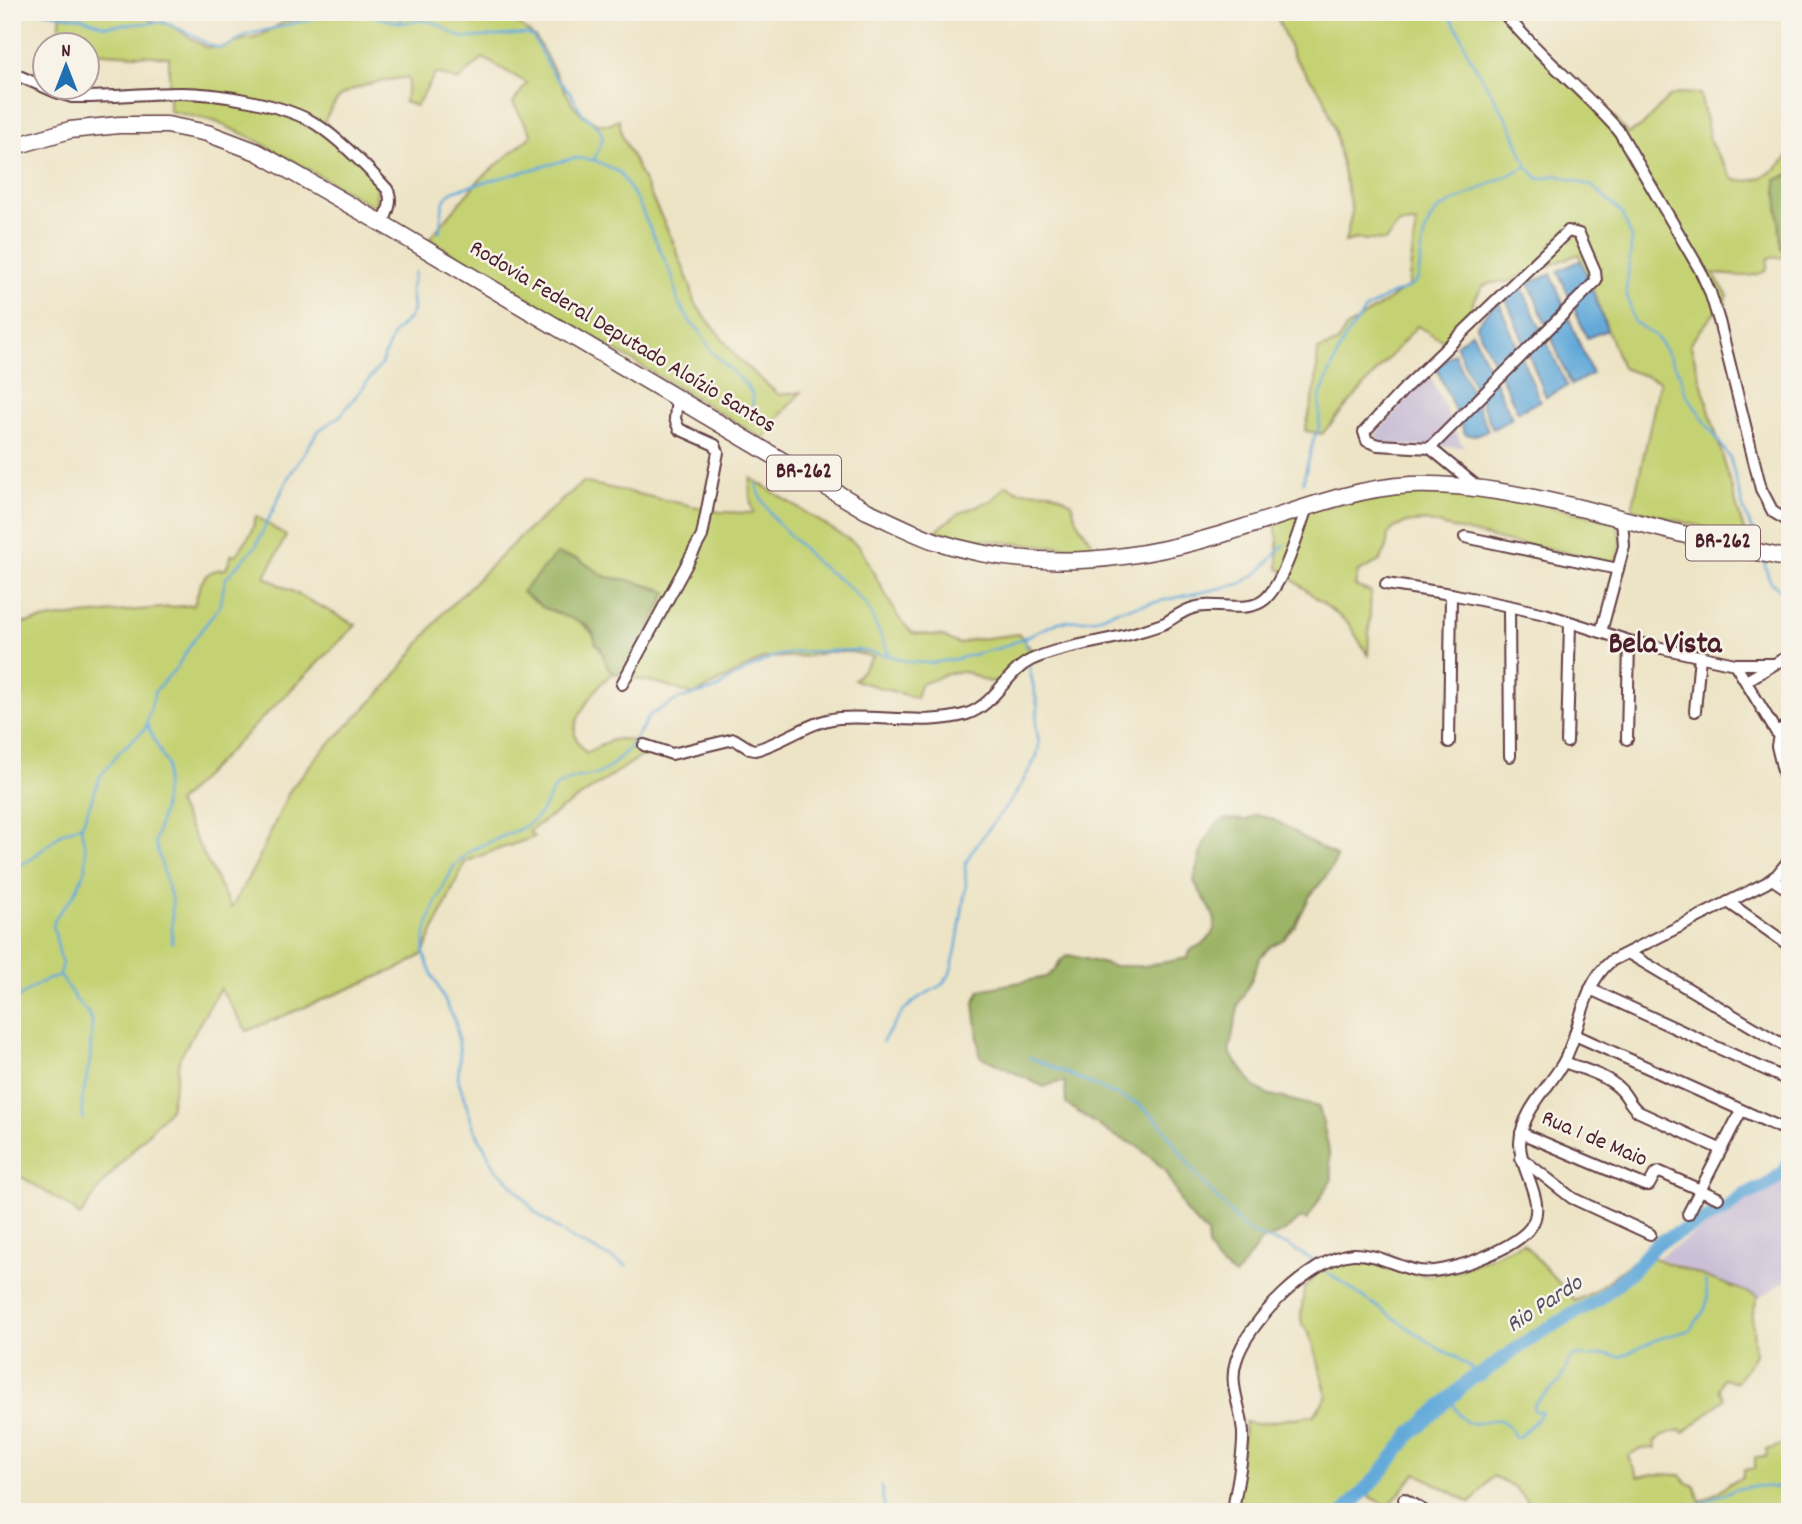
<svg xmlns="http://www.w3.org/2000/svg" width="1802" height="1524" viewBox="0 0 1802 1524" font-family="Dekko,sans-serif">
<rect width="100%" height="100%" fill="#f7f3e8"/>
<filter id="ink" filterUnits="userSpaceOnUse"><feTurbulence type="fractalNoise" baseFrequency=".0143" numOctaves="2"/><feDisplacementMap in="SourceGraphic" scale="14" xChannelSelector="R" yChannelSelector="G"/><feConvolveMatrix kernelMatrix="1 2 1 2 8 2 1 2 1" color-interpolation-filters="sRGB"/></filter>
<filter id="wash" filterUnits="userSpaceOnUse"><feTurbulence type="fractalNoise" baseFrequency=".00686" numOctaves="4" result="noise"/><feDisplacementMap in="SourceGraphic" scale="28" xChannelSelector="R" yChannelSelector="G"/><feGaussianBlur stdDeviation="1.57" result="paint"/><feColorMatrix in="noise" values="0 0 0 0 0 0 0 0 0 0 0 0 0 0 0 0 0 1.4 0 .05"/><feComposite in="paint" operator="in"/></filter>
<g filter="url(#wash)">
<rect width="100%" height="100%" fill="#ede4c6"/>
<g fill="#cabfd6">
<polygon points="1429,373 1463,447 1381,445 1375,435"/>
<polygon points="1790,1174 1790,1278 1758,1299 1658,1257"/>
</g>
<g fill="#c5d273" stroke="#88784f" stroke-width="2">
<path d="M 50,12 L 150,12 L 150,20 L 171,25 L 205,47 L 225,47 L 245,39 L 256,38 L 284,22 L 321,12 L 503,12 L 536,38 L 573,105 L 584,116 L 599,124 L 611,124 L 619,119 L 622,136 L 671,237 L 691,287 L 694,302 L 738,359 L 779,395 L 801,392 L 778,418 L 764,439 L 429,239 L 478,181 L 532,135 L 513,103 L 527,83 L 483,58 L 458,81 L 436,73 L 416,106 L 404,102 L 409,81 L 406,78 C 390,78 351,87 340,97 C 333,103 329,114 324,121 L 378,177 L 375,207 L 250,137 L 214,121 L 169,111 L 169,57 L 88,52 L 88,46 L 60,45 L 54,37 L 58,35 L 61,15 Z"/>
<path d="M 1275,12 L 1505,12 L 1543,58 L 1599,100 L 1628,134 L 1641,127 L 1668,98 L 1679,93 L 1700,94 L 1711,144 L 1733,179 C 1757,186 1774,172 1790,155 L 1790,174 L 1776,180 L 1785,254 L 1789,257 L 1768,258 L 1767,270 C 1753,280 1730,275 1713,273 L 1728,296 L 1690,343 L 1746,538 L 1632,509 L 1660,381 L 1622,368 L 1579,254 L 1507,282 L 1491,283 L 1483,286 L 1474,300 L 1469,315 L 1447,343 L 1417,326 L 1322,434 L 1305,431 L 1316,385 L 1318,350 L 1337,343 L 1346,328 L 1408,287 L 1416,223 L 1399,224 L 1385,241 L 1356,239 L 1345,242 L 1352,212 L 1334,128 L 1324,97 L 1293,56 Z"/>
<path d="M 751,478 L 859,546 L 898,617 L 912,633 L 942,636 L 959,644 L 970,640 L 1019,634 L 1033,652 C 1020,666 1006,689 984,680 C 974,676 969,671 958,672 C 944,673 933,681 920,684 L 916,698 L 854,680 L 873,657 L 852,652 L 827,652 L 809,656 L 764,658 L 694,695 L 658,683 L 626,677 L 661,589 L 628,580 L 606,577 L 578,559 L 576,620 C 599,631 598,654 613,673 C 600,682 573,717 575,734 C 576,741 582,748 586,753 C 616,736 620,734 652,749 L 529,831 L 534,837 L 529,839 L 490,852 L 465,862 L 423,954 L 404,966 L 247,1031 L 220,988 L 180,1057 L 170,1109 L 105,1181 L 80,1216 L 70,1207 L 12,1171 L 12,625 L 59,617 L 194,605 C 201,584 201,569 226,569 L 232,554 L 236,555 L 251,533 L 256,516 L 286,536 L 265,577 L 356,625 L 177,803 L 231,908 L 255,866 L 290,790 L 318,755 L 387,686 L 443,613 L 521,536 L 583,482 L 720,512 L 754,513 C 750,502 748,490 751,478 Z"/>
<path d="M 1006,485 L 1018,491 L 1051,492 L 1062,497 L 1071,503 L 1078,523 L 1095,547 C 1037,547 993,543 936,531 L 957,514 L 992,500 Z"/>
<polygon points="1420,487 1502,495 1617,522 1621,542 1616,563 1536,546 1512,543 1425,521 1405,523 1394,528 1388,535 1386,549 1380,561 1358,572 1355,586 1371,592 1368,655 1348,623 1278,568 1278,541 1274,516"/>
<path d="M 1523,1243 L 1575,1301 L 1593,1292 L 1643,1254 L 1758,1296 L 1752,1315 L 1755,1355 L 1737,1382 L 1723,1379 L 1719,1389 L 1724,1399 L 1684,1433 L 1681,1430 C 1671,1433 1660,1434 1654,1443 L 1656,1448 L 1639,1449 L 1628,1456 L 1638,1477 L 1654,1474 L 1681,1475 L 1686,1482 L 1695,1486 L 1700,1501 C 1718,1495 1726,1483 1742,1477 L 1744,1469 L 1755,1469 L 1755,1457 L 1766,1457 L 1767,1450 L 1790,1442 L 1790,1512 L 1537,1512 L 1515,1488 L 1493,1476 L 1471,1503 L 1416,1473 L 1389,1506 L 1360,1492 L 1347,1512 L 1234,1512 L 1245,1422 L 1255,1424 L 1314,1415 L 1327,1396 L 1314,1347 L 1308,1331 L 1302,1325 L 1301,1317 L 1304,1290 L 1324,1264 L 1357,1260 L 1426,1276 L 1460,1270 Z"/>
</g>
<g fill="#9cb465" stroke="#736a48" stroke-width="2">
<polygon points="1790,174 1790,257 1789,257 1781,249 1776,180"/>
<polygon points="556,554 578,559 606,577 628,580 667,592 626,677 613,673 607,666 601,647 596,644 593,632 585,624 542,607 522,592"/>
<path d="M 1256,815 C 1280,818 1296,835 1317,846 C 1325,851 1331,850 1337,858 L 1325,878 L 1310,896 L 1295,926 L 1284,939 L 1270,947 L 1260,957 L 1251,981 L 1239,1003 L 1229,1052 L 1254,1086 L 1267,1094 L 1319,1107 L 1328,1145 L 1332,1179 L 1307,1220 L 1301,1218 L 1282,1233 L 1261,1241 L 1235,1276 L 1216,1261 L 1208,1246 L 1207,1234 L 1185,1211 L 1167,1173 L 1154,1160 L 1137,1146 L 1113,1135 L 1066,1104 L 1065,1082 L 1055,1083 L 1044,1087 L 980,1056 L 974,1003 L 980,990 L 1046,977 L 1055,970 L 1061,960 L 1069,955 L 1113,966 L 1144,966 L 1188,958 L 1190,951 C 1195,947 1201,945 1205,942 C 1230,922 1201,899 1194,881 C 1198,862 1205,822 1229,819 C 1242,818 1242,824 1256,815 Z"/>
</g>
<g fill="#64aada" stroke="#576482" stroke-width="2">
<polygon points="1581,260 1607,330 1587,338 1558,271"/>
<polygon points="1551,274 1592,374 1571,385 1529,283"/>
<polygon points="1522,288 1567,386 1546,397 1505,296"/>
<polygon points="1498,300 1540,401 1518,412 1476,326"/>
<polygon points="1472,332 1512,418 1493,429 1456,345"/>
<polygon points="1454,353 1488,430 1473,436 1465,434 1436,367"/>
</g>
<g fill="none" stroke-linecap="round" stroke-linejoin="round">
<g stroke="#64aada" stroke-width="2.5">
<polyline points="44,12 83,18 105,26 163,22 191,34 207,44 219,48 230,45 246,35 332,14 363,14 401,23 422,20 438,24 455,35 466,38 526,34 533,37 553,74 570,92 582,113 599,128 603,138 594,160"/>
<polyline points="401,12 401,23"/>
<polyline points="1447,12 1460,33 1469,56 1511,126 1527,166 1539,179 1557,175 1592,186 1622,213 1632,239 1626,291 1634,322 1656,336 1680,374 1685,392 1730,458 1743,507 1751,528 1760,538 1761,545"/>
<polyline points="12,15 22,12"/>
<path d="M 439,233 C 443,218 438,197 455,190 L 574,158 L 594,160 L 619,172 L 637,200 L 673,278 L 678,302 L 691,323 L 700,331 L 712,352 L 747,386 L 753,396 L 753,413"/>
<path d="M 1303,482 L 1314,438 L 1319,428 L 1320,396 L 1344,340 L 1365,310 L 1386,297 L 1408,288 L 1417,281 C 1424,255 1418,229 1439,209 L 1527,166"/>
<polyline points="756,484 762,500 775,520 818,564 848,586 867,606 890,656"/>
<path d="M 1764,560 C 1768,582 1771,585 1790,596"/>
<polyline points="1025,637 1026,648"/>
<polyline points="147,725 167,765 163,809 155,842 172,901 172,943"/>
<polyline points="12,869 30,860 62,833 82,825"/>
<polyline points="12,1002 38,984 60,975"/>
<polyline points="882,1042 903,1011 917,999 943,984 950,974 956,950 966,886 965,865 972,851 1017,792 1037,756 1039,744 1036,725 1038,708 1029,666"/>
<polyline points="1029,1057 1140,1105 1159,1122 1198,1177 1245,1229 1264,1238 1287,1245 1317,1263"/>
<polyline points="83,1119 82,1100 90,1060 92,1023 89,1014 76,1000 60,975 62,965 53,925 57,915 74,895 86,869 86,852 81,828 100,777 119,752 145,729 155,691 177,667 193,641 219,607 226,578 256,546 288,478 318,431 340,416 380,366 394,333 409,318 413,310 411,289 415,272"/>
<polyline points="627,1266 569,1237 536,1213 504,1175 497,1171 474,1128 458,1079 460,1053 456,1024 429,968 424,953 425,935 434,906 454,866 471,850 522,828 533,821 541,812 556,786 575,778 598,774 609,768 631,746 650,715 679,699 717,689 728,680 772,657 796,652 857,650 890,656 908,662 932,663 956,659 1003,647 1059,622 1095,619 1118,610 1240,584 1259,572 1284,545"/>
<polyline points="1325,1271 1439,1349 1455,1356 1480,1375"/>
<path d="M 1445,1401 L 1452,1402 C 1456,1408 1459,1417 1465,1421 C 1480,1431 1500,1403 1515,1437 L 1519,1437 L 1540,1416 L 1542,1412 L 1534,1411 L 1533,1406 L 1537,1401 L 1560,1382 L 1570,1358 L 1578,1355 L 1589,1357 L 1605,1354 L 1620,1357 L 1658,1339 L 1690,1330 L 1704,1311 L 1708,1299 L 1705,1281"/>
<polyline points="881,1486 885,1512"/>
<path d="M 1685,1512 C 1723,1493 1747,1478 1790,1491"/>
</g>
<polyline stroke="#64aada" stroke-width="14" points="1344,1512 1380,1474 1410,1435 1473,1377 1480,1375 1533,1337 1599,1299 1634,1269 1656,1244 1728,1208 1742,1196 1766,1186 1784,1172 1790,1161"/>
</g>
</g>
<g filter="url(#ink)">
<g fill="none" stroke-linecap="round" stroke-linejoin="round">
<defs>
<g id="minor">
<path d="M 1503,12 C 1539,56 1582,89 1619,131 L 1700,270 L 1710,292 L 1719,321 L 1761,489 L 1773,512 L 1790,522"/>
<path d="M 12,73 L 56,92 L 72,97 C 108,98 144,93 180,93 C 217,93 284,104 316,124 C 342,141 366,166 387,189 C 394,201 387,212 383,224"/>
<polyline points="1430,448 1596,281 1595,271 1579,234 1568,231 1406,387 1364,432 1367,441 1378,445 1430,448 1479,488"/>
<polyline points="1465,537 1618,569"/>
<polyline points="1386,584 1451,594 1509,606 1545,614 1629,641 1735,664 1778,735"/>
<polyline points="1509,606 1510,756"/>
<polyline points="1601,632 1624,546 1622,518"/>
<polyline points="1735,664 1774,664"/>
<polyline points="1746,681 1790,655"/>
<polyline points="622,684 702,536 718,452 715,445 679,429 675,419 677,397"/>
<polyline points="1695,711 1700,656"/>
<polyline points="1790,723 1780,730 1777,746 1790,800"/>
<polyline points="1627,739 1629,641"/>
<polyline points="1449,742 1451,594"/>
<polyline points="1567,742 1570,623"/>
<path d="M 644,745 L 672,754 L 734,739 L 750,749 L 755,750 C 784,743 808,721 839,718 C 879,715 928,726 967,714 C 995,705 1006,672 1031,660 C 1064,645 1100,643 1134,633 C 1144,630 1155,627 1165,623 C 1174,618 1182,611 1193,608 C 1214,601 1242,613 1261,602 C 1282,590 1299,530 1307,507"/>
<polyline points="1772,879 1790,891"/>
<polyline points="1728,902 1790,946"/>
<polyline points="1628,953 1790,1049"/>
<polyline points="1590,989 1790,1081"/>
<polyline points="1575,1035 1788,1131"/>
<path d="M 1564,1062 C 1582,1069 1607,1075 1621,1090 C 1628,1097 1630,1106 1639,1112 L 1720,1149"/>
<polyline points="1521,1133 1644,1185 1649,1185 1655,1174 1660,1172 1718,1198"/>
<polyline points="1521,1158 1572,1198 1650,1234"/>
<polyline points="1688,1214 1741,1111"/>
<polyline points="1404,1499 1426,1512"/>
<path d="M 1233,1512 C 1236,1486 1244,1459 1243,1433 C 1242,1408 1228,1386 1236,1361 C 1247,1322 1312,1257 1353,1254 C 1376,1253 1397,1267 1419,1271 C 1446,1275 1513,1250 1530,1228 C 1549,1203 1519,1171 1520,1143 C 1521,1113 1547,1089 1562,1065 C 1582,1031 1580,987 1611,961 L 1766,883 L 1777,875 L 1790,859"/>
</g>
<path id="highway" d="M 12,147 L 70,130 L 119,125 L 167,125 L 207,133 L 257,152 L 383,224 L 867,511 C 890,521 912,533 935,541 C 1038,575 1141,561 1242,528 C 1297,511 1353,488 1411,485 C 1470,483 1527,496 1584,509 C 1652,526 1721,545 1790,559"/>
</defs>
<use href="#minor" stroke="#623d42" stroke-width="14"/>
<use href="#highway" stroke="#623d42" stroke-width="19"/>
<use href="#minor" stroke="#fff" stroke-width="10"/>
<use href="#highway" stroke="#fff" stroke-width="16"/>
</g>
</g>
<g text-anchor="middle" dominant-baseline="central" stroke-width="5" stroke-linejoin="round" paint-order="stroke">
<g fill="#f7f3e8" stroke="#7e5f64" stroke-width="2">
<rect x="767" y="455.5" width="74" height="35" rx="5"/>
<rect x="1686" y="525.5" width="74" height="35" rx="5"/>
</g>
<g font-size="21" font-weight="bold" fill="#4a1f2b">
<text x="804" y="473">BR-262</text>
<text x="1723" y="543">BR-262</text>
</g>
<g font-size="23" fill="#4a1f2b" stroke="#f7f3e8">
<text transform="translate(622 338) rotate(31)">Rodovia Federal Deputado Aloízio Santos</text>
<text transform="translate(1594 1140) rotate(23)">Rua 1 de Maio</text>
</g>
<g font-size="24" font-style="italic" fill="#535068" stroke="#f7f3e8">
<text transform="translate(1545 1305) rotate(-33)">Rio Pardo</text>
</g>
<g font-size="30" font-weight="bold" fill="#4a1f2b" stroke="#f7f3e8">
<text x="1665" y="646">Bela Vista</text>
</g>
</g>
<rect width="1802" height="1524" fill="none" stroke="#f7f3e8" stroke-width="42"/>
<g transform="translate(66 66)"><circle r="33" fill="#f7f3e8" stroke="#b29e9c" stroke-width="2"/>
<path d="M0-5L12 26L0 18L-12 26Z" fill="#1f6fb2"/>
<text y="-10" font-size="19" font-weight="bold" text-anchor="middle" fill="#4a1f2b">N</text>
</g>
</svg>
